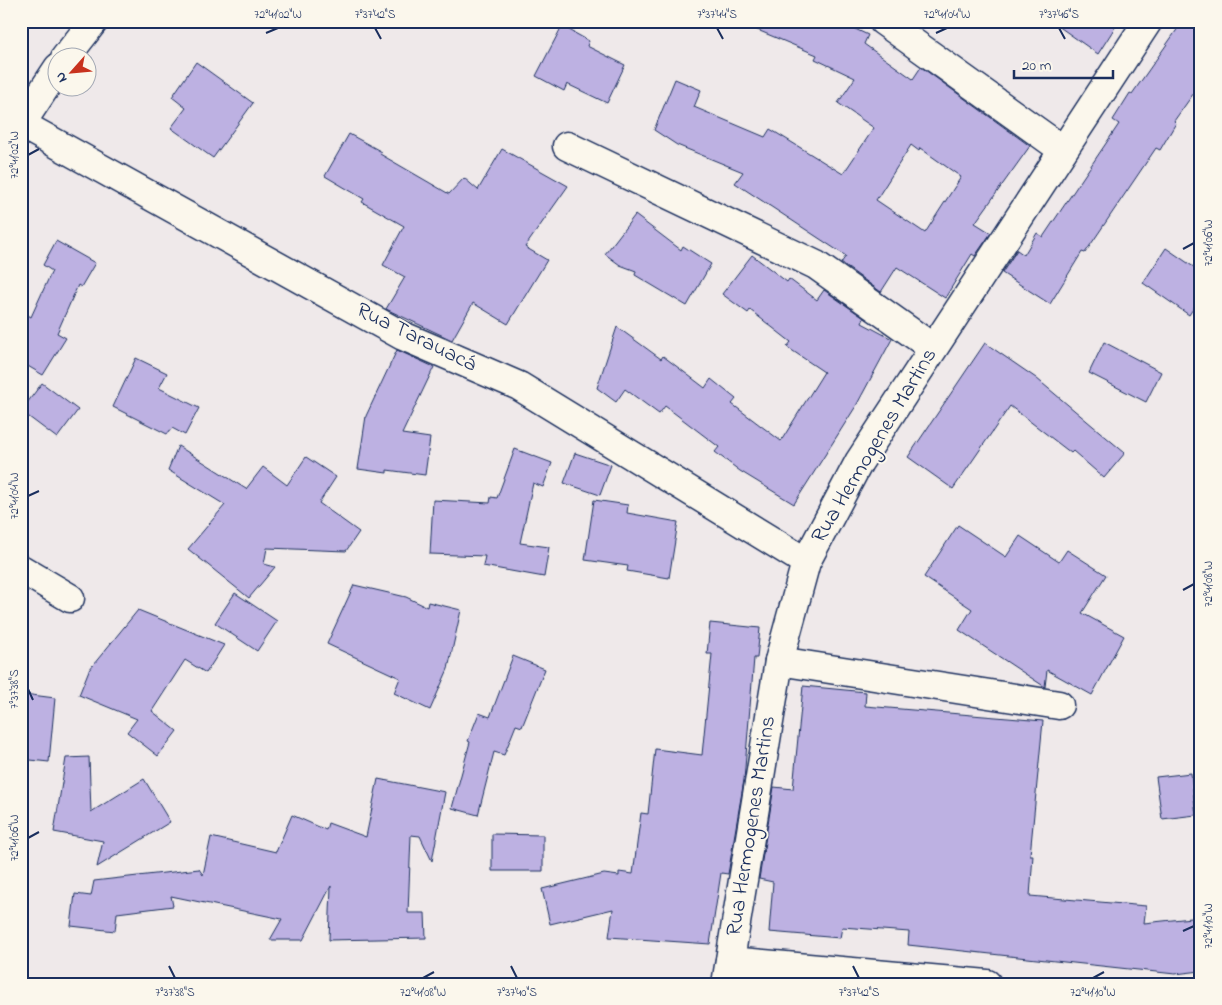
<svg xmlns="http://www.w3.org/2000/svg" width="1222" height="1005" viewBox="0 0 1222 1005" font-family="'Indie Flower',sans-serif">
<rect width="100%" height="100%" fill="#efe9ea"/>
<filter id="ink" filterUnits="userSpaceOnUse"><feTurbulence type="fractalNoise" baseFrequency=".02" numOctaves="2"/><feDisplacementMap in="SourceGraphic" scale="10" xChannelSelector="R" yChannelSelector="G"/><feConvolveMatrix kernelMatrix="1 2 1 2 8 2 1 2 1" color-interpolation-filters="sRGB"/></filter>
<g filter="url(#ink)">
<g fill="#bdb1e2" stroke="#1b2f5e" fill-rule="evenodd">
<path d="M 736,21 L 838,21 L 868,35 L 864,44 L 913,79 L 921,67 L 1030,146 L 975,223 L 991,233 L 975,256 L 972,254 L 945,298 L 897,267 L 881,292 L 841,263 L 846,256 L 735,183 L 743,172 L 677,145 L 654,130 L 675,79 L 701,90 L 694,107 L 765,137 L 770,129 L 843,174 L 874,128 L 838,103 L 855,78 L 815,59 L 817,55 ZM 911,145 L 919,151 L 920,148 L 961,177 L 925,233 L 876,200 Z"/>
<polygon points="1051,21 1119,21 1098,54"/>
<polygon points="1183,21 1201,21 1201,83 1174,121 1176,123 1160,150 1156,148 1085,253 1082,252 1050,304 1002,273 1017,250 1024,255 1037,233 1043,237 1119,124 1113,120 1130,93 1132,94"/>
<polygon points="562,26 589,41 587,46 625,65 607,103 567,84 564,91 536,76"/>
<polygon points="196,62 253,103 213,158 171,128 186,108 172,97"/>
<polygon points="349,134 382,152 380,154 449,194 464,178 478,190 502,149 568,186 525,247 547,260 508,324 473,303 452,340 386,309 405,277 383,265 404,226 362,202 364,199 325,176"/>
<polygon points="635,215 681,250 683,246 711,264 687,306 635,275 636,271 620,265 605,254"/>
<polygon points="56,241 95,263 81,287 78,285 57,333 66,338 43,375 21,362 21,311 31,317 52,271 43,265"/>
<polygon points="1166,248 1201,272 1201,297 1189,315 1143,283"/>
<polygon points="752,255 787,282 789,279 817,300 824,290 864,318 862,323 892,339 856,406 794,504 740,471 715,452 719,447 665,406 659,414 625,389 616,402 597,388 617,327 661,359 663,356 705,388 711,379 736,399 732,404 781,441 824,372 787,347 791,342 750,310 748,313 722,294"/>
<polygon points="1104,342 1161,372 1146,402 1089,373"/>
<polygon points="985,343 1036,378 1125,453 1104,478 1073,451 1071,453 1010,406 953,489 908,457"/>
<polygon points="397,350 434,367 402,434 430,438 425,475 387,470 387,473 358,469 366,416"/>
<polygon points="136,358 167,373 159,388 199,408 185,435 172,428 167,434 113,407"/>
<polygon points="42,383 78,410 57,438 21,411"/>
<polygon points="178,446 246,489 263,467 287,485 306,457 336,477 319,503 359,532 346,551 267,548 264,564 275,567 249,598 188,549 225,505 168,470"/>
<polygon points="515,449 552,463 543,487 533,483 520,543 549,547 544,577 483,566 485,556 430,554 433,500 490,503 491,497 497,498"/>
<polygon points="575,453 611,465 600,495 564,483"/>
<polygon points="594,500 628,505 627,513 678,522 669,578 627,571 628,566 585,560"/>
<polygon points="958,525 1006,557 1020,536 1059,562 1067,550 1106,575 1082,613 1124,636 1092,695 1047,670 1045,687 959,630 972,609 924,577"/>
<polygon points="354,585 406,597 427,607 428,602 461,610 448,669 430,710 394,693 400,678 327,644"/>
<polygon points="235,593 277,621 257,651 215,623"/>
<polygon points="138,610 224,645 206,673 185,660 152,711 177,731 158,756 127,732 137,719 79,695 89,670"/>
<polygon points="710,623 760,628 757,658 754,658 744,780 728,874 721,873 710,944 609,937 613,909 550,924 542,889 604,874 619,876 619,872 633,874 641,813 648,814 655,749 702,755 712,654 707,654"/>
<polygon points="513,656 545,669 522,727 516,725 504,755 494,752 478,815 452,808 470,742 468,741 479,713 490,717"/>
<polygon points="803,686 866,692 865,706 1043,721 1030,855 1033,855 1030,896 1146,906 1144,923 1201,917 1201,971 1175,974 908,945 909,932 842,927 840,938 769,932 773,882 759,879 774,787 793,789"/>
<polygon points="24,694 55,698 49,762 21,759"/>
<polygon points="89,757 91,812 144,779 170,822 97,867 103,841 54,832 66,758"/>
<polygon points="1191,773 1196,815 1162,819 1156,777"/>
<polygon points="378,779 445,792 432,861 420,836 411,835 408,913 425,913 426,938 329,940 331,886 303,940 270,940 282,919 171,896 173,906 117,913 115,931 71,926 75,894 91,896 94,881 199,869 203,875 211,837 276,852 292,815 326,830 328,823 366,837"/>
<polygon points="492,834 543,835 543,871 492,871"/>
</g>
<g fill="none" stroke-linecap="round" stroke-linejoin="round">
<defs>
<g id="street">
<polyline points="883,21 1063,150"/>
<polyline points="65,58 94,21"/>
<polyline points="21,124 403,336 519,386 806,562"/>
<polyline points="21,124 58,68"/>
<polyline points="567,146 816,265 933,348"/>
<polyline points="21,569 70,598"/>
<polyline points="779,661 1059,705"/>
<polyline points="730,961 987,984"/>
<polyline points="726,984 779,661 806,562 859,462 1148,21"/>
</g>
</defs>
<use href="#street" stroke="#1b2f5e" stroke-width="31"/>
<use href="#street" stroke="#fbf7ec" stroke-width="28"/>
</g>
</g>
<path fill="none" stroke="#1b2f5e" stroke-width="2" d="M 375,28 L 381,39M 717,28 L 723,39M 1059,28 L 1065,39M 266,33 L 278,28M 936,33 L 947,28M 28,155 L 39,149M 1183,249 L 1194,243M 28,496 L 39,491M 1183,590 L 1194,584M 28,689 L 33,700M 28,838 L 39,832M 1183,931 L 1194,926M 169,966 L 175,978M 511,966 L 517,978M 853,966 L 859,978M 423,978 L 434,972M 1093,978 L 1104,972"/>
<g text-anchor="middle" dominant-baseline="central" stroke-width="4" stroke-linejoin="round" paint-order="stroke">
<g font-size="22" fill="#1b2f5e" stroke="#fbf7ec">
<text transform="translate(416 338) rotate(26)">Rua Tarauacá</text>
<text transform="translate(875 446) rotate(-59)">Rua Hermogenes Martins</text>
<text transform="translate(752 826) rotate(-81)">Rua Hermogenes Martins</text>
</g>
</g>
<rect width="1222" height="1005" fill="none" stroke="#fbf7ec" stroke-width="55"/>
<g transform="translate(72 72) rotate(243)"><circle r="24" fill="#fbf7ec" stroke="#a1a7b3"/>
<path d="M0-4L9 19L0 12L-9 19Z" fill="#c8321e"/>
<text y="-8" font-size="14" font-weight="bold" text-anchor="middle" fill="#1b2f5e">N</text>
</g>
<path d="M1014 70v8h99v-8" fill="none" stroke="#1b2f5e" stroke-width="2.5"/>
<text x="1022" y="70" font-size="15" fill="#1b2f5e" stroke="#fbf7ec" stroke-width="4" paint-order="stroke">20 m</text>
<rect x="28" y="28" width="1166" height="950" fill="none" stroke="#1b2f5e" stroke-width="2"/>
<g font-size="12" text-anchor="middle" fill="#1b2f5e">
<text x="278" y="18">72°41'02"W</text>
<text x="375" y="18">7°37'42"S</text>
<text x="717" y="18">7°37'44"S</text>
<text x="947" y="18">72°41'04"W</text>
<text x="1059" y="18">7°37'46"S</text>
<text transform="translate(14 155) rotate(-90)" y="4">72°41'02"W</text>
<text transform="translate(1208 243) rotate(-90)" y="4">72°41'06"W</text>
<text transform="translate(14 496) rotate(-90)" y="4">72°41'04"W</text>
<text transform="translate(1208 584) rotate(-90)" y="4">72°41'08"W</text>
<text transform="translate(14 689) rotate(-90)" y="4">7°37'38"S</text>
<text transform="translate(14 838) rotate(-90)" y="4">72°41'06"W</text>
<text transform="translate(1208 926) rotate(-90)" y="4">72°41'10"W</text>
<text x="175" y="996">7°37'38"S</text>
<text x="423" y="996">72°41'08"W</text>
<text x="517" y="996">7°37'40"S</text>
<text x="859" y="996">7°37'42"S</text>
<text x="1093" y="996">72°41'10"W</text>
</g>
</svg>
